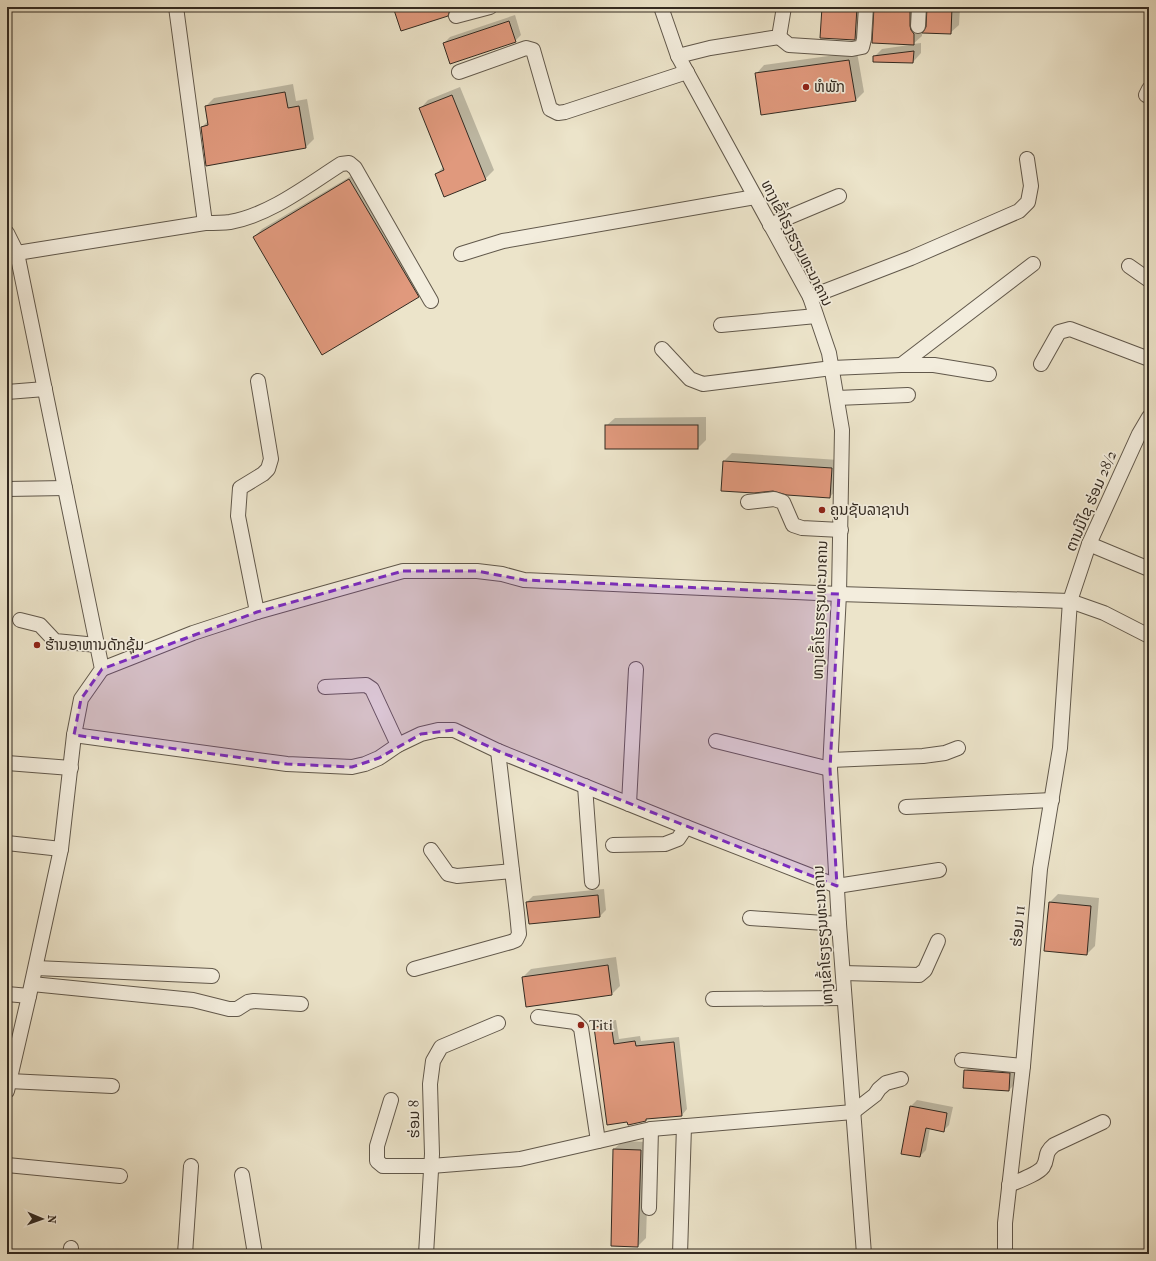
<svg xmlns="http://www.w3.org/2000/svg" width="1156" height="1261" viewBox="0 0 1156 1261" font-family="'IM FELL French Canon','Noto Sans Lao',serif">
<rect width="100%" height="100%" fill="#ece4ca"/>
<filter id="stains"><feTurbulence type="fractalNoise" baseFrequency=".005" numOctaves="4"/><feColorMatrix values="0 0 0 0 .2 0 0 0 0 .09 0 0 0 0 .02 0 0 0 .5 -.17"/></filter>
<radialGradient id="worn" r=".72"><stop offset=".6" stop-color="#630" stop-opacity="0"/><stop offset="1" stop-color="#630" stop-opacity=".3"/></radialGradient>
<g fill="#0003">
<polygon points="823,7 865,7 863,30 855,39"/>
<polygon points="875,7 918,7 922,25 922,36 913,44 921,43 921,53 913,62 874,57 882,49 909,45"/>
<polygon points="928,7 960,7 959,25 950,33 927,27"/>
<polygon points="515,15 521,35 515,41 444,43 450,37"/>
<polygon points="857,52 864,92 856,100 756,74 764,65"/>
<polygon points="293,84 296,101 307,99 314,139 306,147 207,165 202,127 208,121 206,106 214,98"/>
<polygon points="460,87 494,170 485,179 436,174 443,167 420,109 428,100"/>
<polygon points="358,172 426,288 418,296 254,237 262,229"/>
<polygon points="706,417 706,440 698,448 606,426 615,418"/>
<polygon points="732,453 839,460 838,488 830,497 773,490 722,490 724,461"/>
<polygon points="604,889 606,910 600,916 527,902 533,896"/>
<polygon points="1058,894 1099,898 1095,946 1087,954 1050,902"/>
<polygon points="616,957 620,986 612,994 523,977 531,969"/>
<polygon points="616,1020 619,1039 640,1036 641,1041 679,1037 687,1109 682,1115 648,1118 646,1120 595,1027 601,1022"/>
<polygon points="971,1065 1016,1068 1015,1084 1009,1090 965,1071"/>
<polygon points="917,1100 953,1107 949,1125 943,1131 930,1128 926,1150 920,1156 902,1153 911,1106"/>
<polygon points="623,1141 649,1142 646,1238 638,1246 612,1245 614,1149"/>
</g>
<g fill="#e0997d" stroke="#332a21">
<polygon points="393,7 457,7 450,10 448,16 401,31"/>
<polygon points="822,7 857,7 855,40 820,38"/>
<polygon points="874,7 910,7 910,26 911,30 914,34 914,45 872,43"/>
<polygon points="927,7 952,7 951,34 922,33 926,27"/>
<polygon points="509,21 516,42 450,64 443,43"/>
<polygon points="914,51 913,63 873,62 873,56"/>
<polygon points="849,60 856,101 761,115 755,73"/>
<polygon points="285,92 288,108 299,106 306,148 206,166 201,127 208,125 205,106"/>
<polygon points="452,95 486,180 444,197 435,174 444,170 419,108"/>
<polygon points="349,179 419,297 322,355 253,237"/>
<rect x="605" y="425" width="93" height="24"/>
<polygon points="723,461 832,468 830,498 787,495 773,491 754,493 721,491"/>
<polygon points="598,895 600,917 529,924 526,902"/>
<polygon points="1049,902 1091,906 1087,955 1044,951"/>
<polygon points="608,965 612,995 526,1007 522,977"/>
<polygon points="611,1024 614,1044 635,1041 636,1046 674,1042 682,1116 646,1119 646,1121 628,1125 627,1122 607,1125 594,1027"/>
<polygon points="964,1070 1010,1073 1009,1091 963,1088"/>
<polygon points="910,1106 947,1113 944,1132 926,1128 920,1157 901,1154"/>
<polygon points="613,1149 641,1150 638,1247 611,1246"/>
</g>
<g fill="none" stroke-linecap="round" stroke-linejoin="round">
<defs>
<g id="minor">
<path d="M 176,7 L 205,223 C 213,223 222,223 230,222 C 270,215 308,185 341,164 L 349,163 L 355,168 L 431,301"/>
<polyline points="661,7 678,56 810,297 829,353 842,430 839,594 830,769 839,924 864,1254"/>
<polyline points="456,16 490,7"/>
<polyline points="918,26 919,7"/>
<polyline points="779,37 789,45 852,49 862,47 864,39 866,7"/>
<polyline points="678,56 710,48 779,37 784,7"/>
<polyline points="459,72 526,48 533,50 550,109 558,113 565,112 687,72"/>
<polyline points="1146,95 1149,89"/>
<polyline points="770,225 839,196"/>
<polyline points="7,233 17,253 102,669 81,699 74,735 61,849 29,996 7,1091"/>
<polyline points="17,253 205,223"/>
<polyline points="461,254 503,241 755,197"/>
<polyline points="1129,266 1149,280"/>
<polyline points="810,297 911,258 1019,211 1028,202 1031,186 1027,159"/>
<polyline points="721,325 816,316"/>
<polyline points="662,349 690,379 703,384 832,368 901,365 934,365 989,374"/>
<polyline points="1041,364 1059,332 1070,329 1149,359"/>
<polyline points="901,365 1033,264"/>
<polyline points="7,392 45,389"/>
<polyline points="837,398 908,395"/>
<polyline points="7,489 65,488"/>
<polyline points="748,502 774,499 783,502 793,525 802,528 841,530"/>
<polyline points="1089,544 1149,569"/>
<polyline points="257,612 238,516 240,488 263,474 268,469 271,459 258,381"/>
<polyline points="20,620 40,625 55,641 97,645"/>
<polyline points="102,669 193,633 257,612 403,571 477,571 502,574 524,580 839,594 1070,601 1104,613 1149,636"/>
<polyline points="325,687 366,685 372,689 398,745"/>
<polyline points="74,735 287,764 352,767 365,764 379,758 398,745 421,734 438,730 454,730 498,751 686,827 837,886 939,870"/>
<polyline points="716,741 830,769"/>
<polyline points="831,760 923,756 945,753 958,748"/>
<polyline points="7,763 71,768"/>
<polyline points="585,786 592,882"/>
<polyline points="629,804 636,669"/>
<polyline points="906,807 1052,800"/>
<polyline points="7,843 61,849"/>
<polyline points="613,845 665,844 678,839 686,827"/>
<polyline points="431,850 448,874 457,876 512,871"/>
<polyline points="750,918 839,924"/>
<polyline points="36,968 212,976"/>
<polyline points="414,969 511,942 516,940 519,934 517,913 498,751"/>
<polyline points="843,973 919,975 925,970 938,941"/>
<polyline points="32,984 193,1000 229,1009 237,1009 248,1002 254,1001 301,1004"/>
<polyline points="7,994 29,996"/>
<polyline points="713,999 844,998"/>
<polyline points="538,1017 575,1022 581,1028 598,1141"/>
<polyline points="962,1060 1023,1066"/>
<polyline points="9,1081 112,1086"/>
<polyline points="391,1100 377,1146 377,1161 383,1166 431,1166 520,1159 651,1129 853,1112 875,1095 879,1089 886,1083 901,1079"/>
<polyline points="7,1165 120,1176"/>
<polyline points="242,1175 255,1254"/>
<path d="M 1009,1185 C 1018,1181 1038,1174 1043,1167 C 1049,1158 1043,1154 1054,1145 L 1103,1122"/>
<polyline points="649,1208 651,1129"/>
<polyline points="70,1254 71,1248"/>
<polyline points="185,1254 191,1166"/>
<polyline points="426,1254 432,1154 430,1084 433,1061 441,1047 498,1023"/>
<polyline points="680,1254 684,1126"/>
<polyline points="1005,1254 1005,1223 1023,1066 1040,869 1060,748 1070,601 1089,544 1139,434 1149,417"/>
</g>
</defs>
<use href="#minor" stroke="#61584b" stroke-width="16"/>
<use href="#minor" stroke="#f3eddd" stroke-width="14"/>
</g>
<path fill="#7b2cbf" fill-opacity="0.2" stroke="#7b2cbf" stroke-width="3" stroke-dasharray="8 5" stroke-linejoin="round" d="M 403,571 L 477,571 L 524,580 L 839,594 L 830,769 L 837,886 L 498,751 L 454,730 L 421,734 L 379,758 L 352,767 L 287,764 L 74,735 L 81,699 L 102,669 L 257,612 Z"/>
<g fill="#8f2418" stroke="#f3eddd" stroke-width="1.5">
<circle cx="806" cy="87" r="4"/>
<circle cx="822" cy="510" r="4"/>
<circle cx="37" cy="645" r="4"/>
<circle cx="581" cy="1025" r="4"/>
</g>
<g text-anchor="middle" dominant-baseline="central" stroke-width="3.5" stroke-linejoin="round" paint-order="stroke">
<g font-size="15" fill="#332a21" stroke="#f3eddd" text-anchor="start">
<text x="814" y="87">ຫໍພັກ</text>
<text x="830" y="510">ຄູນຊັບລາຊາປາ</text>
<text x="45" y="645">ຮ້ານອາຫານດັກຊຸ້ມ</text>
<text x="589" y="1025">Titi</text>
</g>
<g font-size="15" fill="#332a21" stroke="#f3eddd">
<text transform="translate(797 243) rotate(63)">ທາງເຂົ້າໂຮງຮຽນທະນາຄານ</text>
<text transform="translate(1091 501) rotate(-67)">ຕານມີໄຊ ຮ່ອມ 28/2</text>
<text transform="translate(820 610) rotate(-88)">ທາງເຂົ້າໂຮງຮຽນທະນາຄານ</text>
<text transform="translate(1018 926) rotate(-85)">ຮ່ອມ 11</text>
<text transform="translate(823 935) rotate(-94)">ທາງເຂົ້າໂຮງຮຽນທະນາຄານ</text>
<text transform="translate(414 1119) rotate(-91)">ຮ່ອມ 8</text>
</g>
</g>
<rect width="1156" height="1261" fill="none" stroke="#ece4ca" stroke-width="24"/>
<rect x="8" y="8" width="1140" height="1245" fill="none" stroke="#332a21" stroke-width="2"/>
<rect x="12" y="12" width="1132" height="1237" fill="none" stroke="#332a21"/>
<g transform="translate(42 1219) rotate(92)" stroke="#f3eddd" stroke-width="3" paint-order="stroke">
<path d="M0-3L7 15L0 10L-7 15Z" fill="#332a21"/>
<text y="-6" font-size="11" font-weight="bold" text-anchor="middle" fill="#332a21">N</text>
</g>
<rect width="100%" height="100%" filter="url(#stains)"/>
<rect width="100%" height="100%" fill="url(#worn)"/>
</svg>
